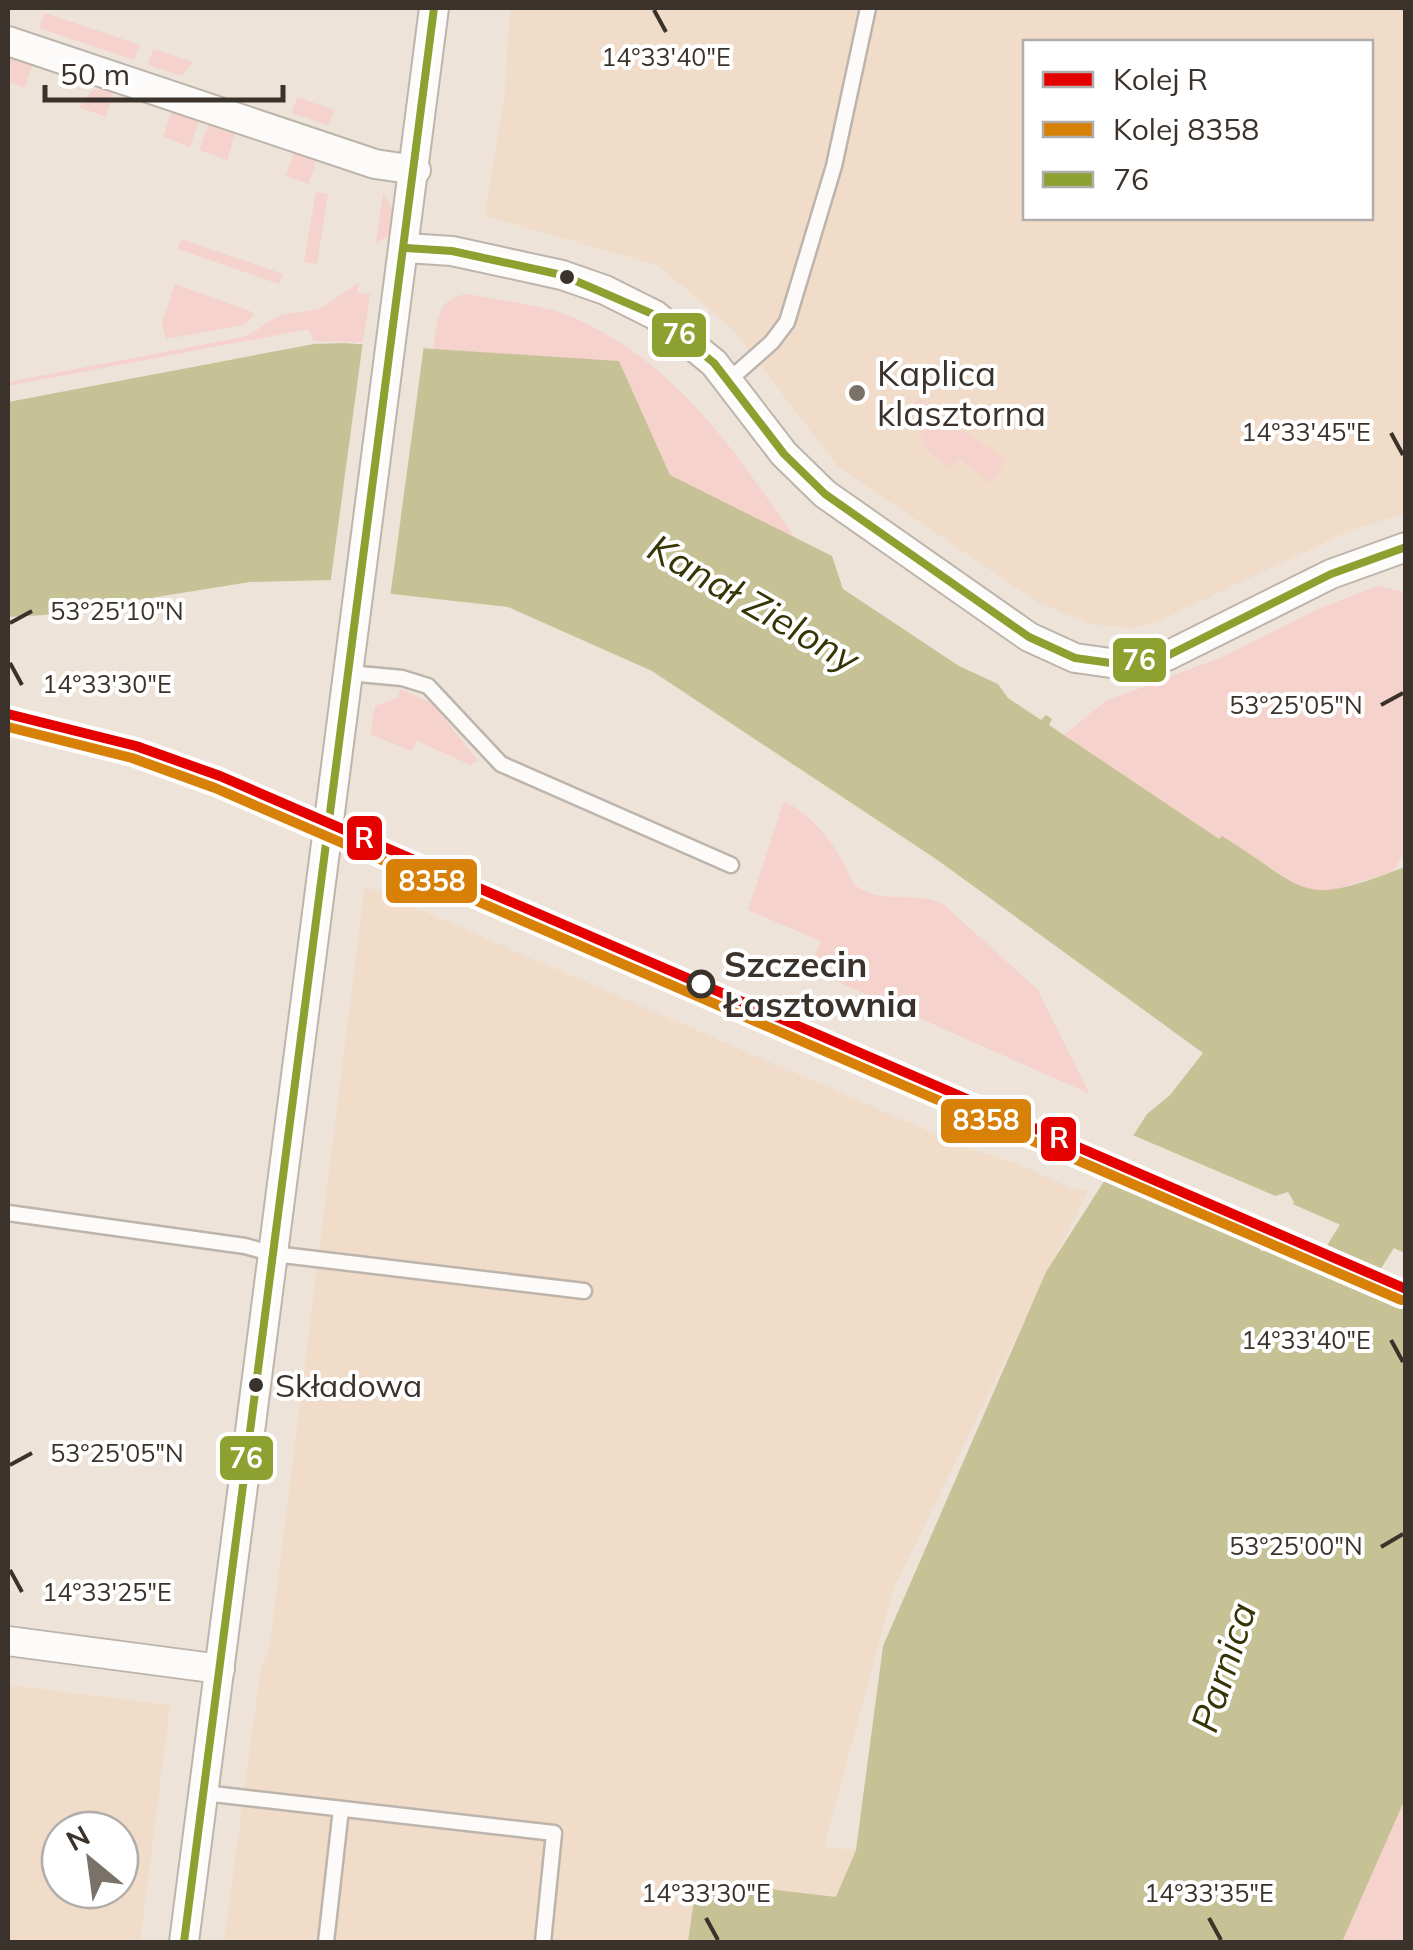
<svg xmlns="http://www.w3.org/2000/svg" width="1413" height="1950" viewBox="0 0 1413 1950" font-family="Mulish,sans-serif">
<rect width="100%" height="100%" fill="#eee3d8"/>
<g fill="#f0dcc9" fill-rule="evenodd">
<path d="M 510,8 L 1405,8 L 1405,513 L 1349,531 L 1155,623 L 1134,628 L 1089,624 L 1041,604 L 838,467 L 733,329 L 657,265 L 485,216 L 505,91 ZM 1026,42 L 1370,42 L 1370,218 L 1026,218 Z"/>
<polygon points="365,886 970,1149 1016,1163 1071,1188 1088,1190 893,1590 824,1847 856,1850 836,1898 708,1882 695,1892 688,1942 224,1942 261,1667 269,1651"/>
<path d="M 8,1685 L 170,1705 L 140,1942 L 8,1942 ZM 60,1830 L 120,1830 L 120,1890 L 60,1890 Z"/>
</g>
<g fill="#f5d2cc">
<polygon points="45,13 140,45 134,60 39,28"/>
<polygon points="153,49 193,62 182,76 148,65"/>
<polygon points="8,53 33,62 25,88 8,82"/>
<polygon points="103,87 114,89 106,117 79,107 92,91"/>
<polygon points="297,97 334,110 328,125 292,113"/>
<polygon points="173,108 200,118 190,147 163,137"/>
<polygon points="210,121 236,131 227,160 199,150"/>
<polygon points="295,150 317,157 309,184 286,176"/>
<polygon points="316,192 328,194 317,264 304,262"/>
<polygon points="383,193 393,210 389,235 376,244"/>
<polygon points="181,239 283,274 279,284 178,249"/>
<polygon points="359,283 357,293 370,294 363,342 313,341 309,329 8,386 8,382 247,336 280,315 319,309"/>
<polygon points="175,284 252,312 254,315 243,325 166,339 162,323"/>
<path d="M 468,294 C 503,301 546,305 579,320 C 679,366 735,452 796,539 L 670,475 L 619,361 L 433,351 C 437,323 435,298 468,294 Z"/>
<polygon points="918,398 1006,460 991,483 959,458 949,468 926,449 911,408"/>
<polygon points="1377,586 1405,592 1406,850 1393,872 1322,893 1304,890 1222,836 1219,840 1064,735 1106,701 1222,657 1323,607"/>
<polygon points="400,689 432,703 478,761 471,765 417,741 412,751 370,734 375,706 398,698"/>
<path d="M 784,801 C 810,815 829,836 843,862 C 848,871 850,882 859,888 C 881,903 918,892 943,904 L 1037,989 L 1090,1094 L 809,969 L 821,941 L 748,910 Z"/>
<polygon points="1405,1799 1405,1942 1342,1942"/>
</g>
<path fill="#c6c296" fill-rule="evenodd" d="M 343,343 L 619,361 L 670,475 L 832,556 L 843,589 L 959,666 L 998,684 L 1008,698 L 1041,720 L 1046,715 L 1052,719 L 1049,725 L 1219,839 L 1222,836 C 1312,892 1297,908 1405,867 L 1405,1799 L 1342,1942 L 688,1942 L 695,1892 L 708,1882 L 836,1897 L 856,1850 L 883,1646 L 1046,1272 L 1147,1114 L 1170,1095 L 1203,1053 L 936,859 L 652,671 L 508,607 L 392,594 L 331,580 L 250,582 L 44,615 L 8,617 L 8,402 L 314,344 ZM 1288,1192 L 1294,1202 L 1271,1250 L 1261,1251 L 1254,1240 L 1275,1196 ZM 1347,1231 L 1377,1248 L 1358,1283 L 1329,1264 Z"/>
<g fill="#eee3d8" fill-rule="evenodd">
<polygon points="363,341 424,345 390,598 330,586"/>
<polygon points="1128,1133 1280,1198 1259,1242 1102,1174"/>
<path d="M 1288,1202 L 1405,1253 L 1405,1306 L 1268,1246 ZM 1346,1236 L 1373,1247 L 1359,1278 L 1334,1265 Z"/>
</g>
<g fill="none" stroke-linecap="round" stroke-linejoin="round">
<polyline stroke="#c6c296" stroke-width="58" points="1323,1352 1354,1257 1406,1174"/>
<defs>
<g id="service">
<polyline points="729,380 772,342 787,322 834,166 868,8"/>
<polyline points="349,673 402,678 428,686 501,764 731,865"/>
<polyline points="8,1213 245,1246 274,1254 584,1291"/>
<polyline points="204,1793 554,1833 543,1942"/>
<polyline points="326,1942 341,1809"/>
</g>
<g id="minor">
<polyline points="8,41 375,164 416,170"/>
<polyline points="406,248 452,251 562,275 605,290 655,315 714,363 784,454 825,494 1029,637 1075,658 1118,664 1167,656 1331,574 1406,547"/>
<polyline points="8,1641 220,1669"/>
<polyline points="184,1942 434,8"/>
</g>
</defs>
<use href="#service" stroke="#bdb4ab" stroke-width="19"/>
<use href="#minor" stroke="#bdb4ab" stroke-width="32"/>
<use href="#service" stroke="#fcfbf9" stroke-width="14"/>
<use href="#minor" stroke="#fcfbf9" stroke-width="28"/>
<defs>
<g id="bus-1">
<polyline points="406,248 452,251 562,275 655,315 714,363 784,454 825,494 1029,637 1075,658 1118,664 1167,656 1331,574 1406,547"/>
<polyline points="184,1942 434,8"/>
</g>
</defs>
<use href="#bus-1" stroke="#fff" stroke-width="15"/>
<use href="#bus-1" stroke="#8da130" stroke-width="8"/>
<defs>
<polyline id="rail-1" points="8,714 136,746 220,776 1406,1289"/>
<polyline id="rail-2" points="8,727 132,758 215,788 1401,1300"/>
</defs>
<use href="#rail-1" stroke="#fff" stroke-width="18"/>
<use href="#rail-2" stroke="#fff" stroke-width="18"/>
<use href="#rail-1" stroke="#e50000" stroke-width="10"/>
<use href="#rail-2" stroke="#d88109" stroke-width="10"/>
</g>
<path fill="none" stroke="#3b332b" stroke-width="4" d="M 654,10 L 666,32M 1391,433 L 1403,455M 10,623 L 32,611M 10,663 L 22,685M 1381,705 L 1403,693M 1391,1340 L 1403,1362M 10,1465 L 32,1453M 1381,1547 L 1403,1534M 10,1570 L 22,1592M 706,1918 L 718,1940M 1209,1918 L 1221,1940"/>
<g fill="#3b332b" stroke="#fff" stroke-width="4">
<circle cx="567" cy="277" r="9"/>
<circle cx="256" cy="1385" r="9"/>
</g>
<circle fill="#7a7168" stroke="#fff" stroke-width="4" cx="857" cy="393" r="10"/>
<circle fill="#fff" stroke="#3b332b" stroke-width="5" cx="701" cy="984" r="12"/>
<g text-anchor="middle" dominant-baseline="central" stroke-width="8" stroke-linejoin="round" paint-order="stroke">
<g font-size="32" fill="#3b332b" stroke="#fff" text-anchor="start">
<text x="275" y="1385">Składowa</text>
</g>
<g font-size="35" fill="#3b332b" stroke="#fff" text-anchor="start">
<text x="877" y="373">Kaplica<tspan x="877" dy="40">klasztorna</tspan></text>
</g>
<g font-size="35" font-weight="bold" fill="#3b332b" stroke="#fff" text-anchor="start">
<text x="724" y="964">Szczecin<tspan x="724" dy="40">Łasztownia</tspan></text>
</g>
<g font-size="38" font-style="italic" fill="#373505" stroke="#fff">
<text transform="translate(754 603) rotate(30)">Kanał Zielony</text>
<text transform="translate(1223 1667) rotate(-72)">Parnica</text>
</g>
</g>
<g font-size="25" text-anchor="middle" fill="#3b332b" stroke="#fff" stroke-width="8" stroke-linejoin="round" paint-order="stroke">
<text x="666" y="66">14°33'40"E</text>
<text x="1306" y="441">14°33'45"E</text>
<text x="117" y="620">53°25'10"N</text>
<text x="107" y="693">14°33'30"E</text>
<text x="1296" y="714">53°25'05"N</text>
<text x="1306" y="1349">14°33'40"E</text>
<text x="117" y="1462">53°25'05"N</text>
<text x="1296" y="1555">53°25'00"N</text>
<text x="107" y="1601">14°33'25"E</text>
<text x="706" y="1902">14°33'30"E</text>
<text x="1209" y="1902">14°33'35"E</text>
</g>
<g stroke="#fff" stroke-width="4">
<rect x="650" y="311" width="58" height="48" rx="10" fill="#8da130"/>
<rect x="1111" y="636" width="57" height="48" rx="10" fill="#8da130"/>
<rect x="345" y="814" width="39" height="48" rx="10" fill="#e50000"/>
<rect x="384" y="857" width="95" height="48" rx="10" fill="#d88109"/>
<rect x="939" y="1097" width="94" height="48" rx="10" fill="#d88109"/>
<rect x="1039" y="1115" width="39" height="48" rx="10" fill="#e50000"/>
<rect x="218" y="1434" width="57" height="48" rx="10" fill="#8da130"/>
</g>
<g font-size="28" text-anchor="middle" font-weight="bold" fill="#fff">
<text x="679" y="344">76</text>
<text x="1139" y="670">76</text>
<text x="364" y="848">R</text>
<text x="432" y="891">8358</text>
<text x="986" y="1130">8358</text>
<text x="1059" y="1148">R</text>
<text x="246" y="1468">76</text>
</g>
<rect width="1413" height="1950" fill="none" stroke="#3b332b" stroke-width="20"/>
<rect x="1023" y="40" width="350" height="180" fill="#ffffff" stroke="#b1adaa" stroke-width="2.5"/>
<rect x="1043" y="72" width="50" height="15" fill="#e50000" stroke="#b1adaa" stroke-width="2.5"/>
<text x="1113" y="90" font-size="30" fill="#3b332b">Kolej R</text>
<rect x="1043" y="122" width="50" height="15" fill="#d88109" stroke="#b1adaa" stroke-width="2.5"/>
<text x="1113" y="140" font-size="30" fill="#3b332b">Kolej 8358</text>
<rect x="1043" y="172" width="50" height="15" fill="#8da130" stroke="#b1adaa" stroke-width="2.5"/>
<text x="1113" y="190" font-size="30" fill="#3b332b">76</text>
<g transform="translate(90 1860) rotate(331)"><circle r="48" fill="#ffffff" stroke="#b1adaa" stroke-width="2.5"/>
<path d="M0-8L18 38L0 25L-18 38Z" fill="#7a7168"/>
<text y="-15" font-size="28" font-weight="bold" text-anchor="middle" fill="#3b332b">N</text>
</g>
<path d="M45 85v15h238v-15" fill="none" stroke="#3b332b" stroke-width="5"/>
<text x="60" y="85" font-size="30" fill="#3b332b" stroke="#ffffff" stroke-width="8" paint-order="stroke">50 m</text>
</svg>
